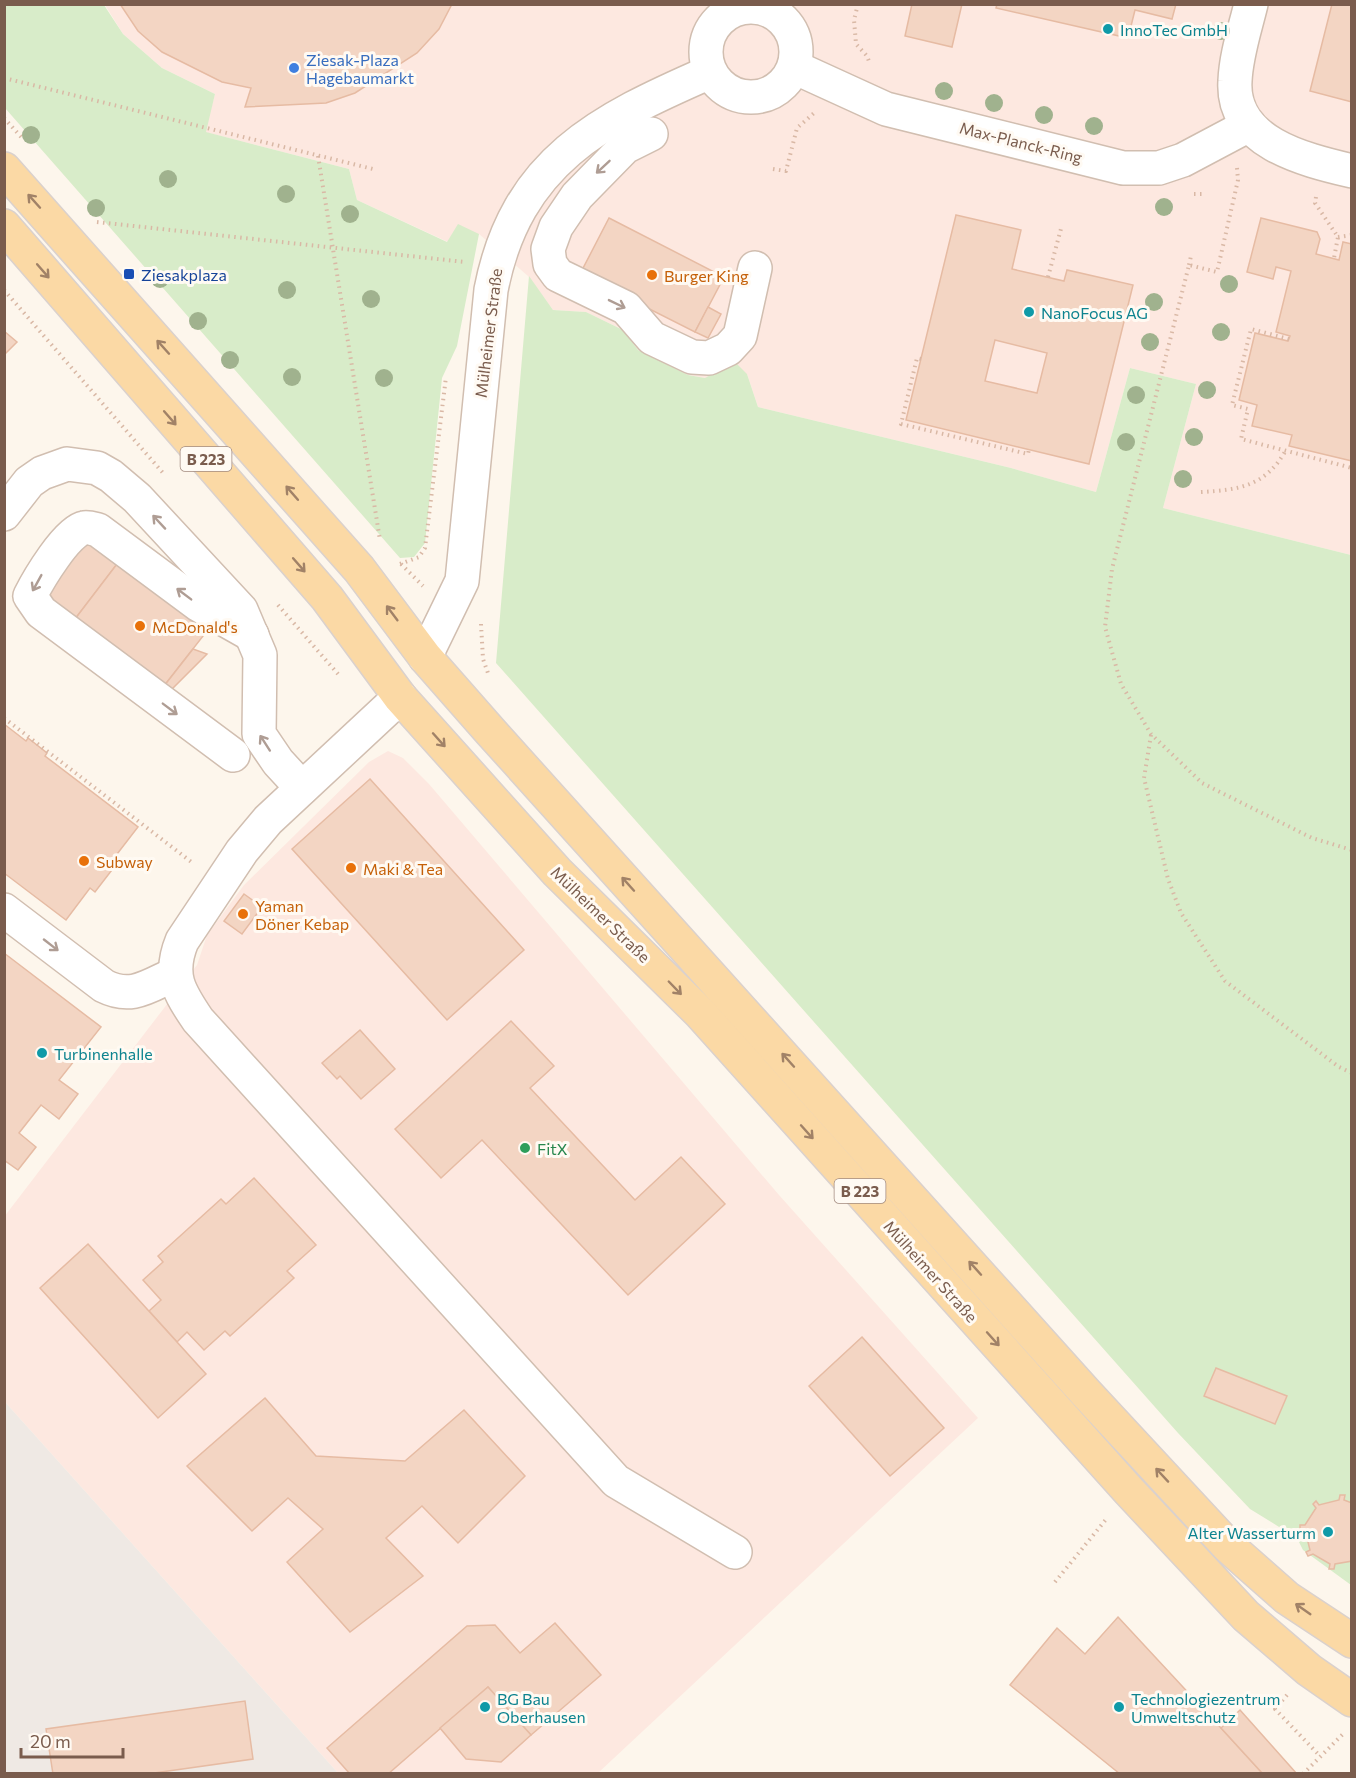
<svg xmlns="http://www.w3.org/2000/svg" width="1356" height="1778" viewBox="0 0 1356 1778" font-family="Commissioner,sans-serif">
<rect width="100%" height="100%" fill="#fdf6ec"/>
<g fill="#fde8e0">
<polygon points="105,5 1351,5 1351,555 1163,508 1196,384 1130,368 1096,492 1011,468 758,407 747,374 705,378 688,375 638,350 623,330 586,312 553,310 528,276 479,234 448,242 357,200 349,169 205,132 215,94 162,68 123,34"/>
<polygon points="388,751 403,758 429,784 779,1195 978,1418 598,1773 338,1773 5,1402 4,1217 197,965 207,935 244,885 369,762"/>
</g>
<polygon fill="#efe9e4" points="5,1402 338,1773 5,1773"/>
<g fill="#d8ecc9">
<polygon points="4,5 104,5 123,34 162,68 215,94 206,132 349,169 357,200 447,242 458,224 479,234 457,346 442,378 425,543 414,557 400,558 5,108"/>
<polygon points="529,276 553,310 586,312 623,330 638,350 688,375 705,378 735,362 747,374 758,407 1011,468 1096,492 1130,368 1196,384 1163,508 1351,555 1351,1585 1303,1550 1297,1538 1250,1509 1178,1433 496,663"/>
</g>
<g fill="#f3d5c3" stroke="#e6bba3" stroke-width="1.5" fill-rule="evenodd">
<polygon points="120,4 452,4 439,29 417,53 355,93 326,103 245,107 251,88 222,82 162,52 138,31"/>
<polygon points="912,4 962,4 952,47 905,36"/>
<polygon points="997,4 1176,4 1172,19 1135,10 1128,38 996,8"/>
<polygon points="1332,4 1352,4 1352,102 1310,91"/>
<path d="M 956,215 L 1021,230 L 1012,269 L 1064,281 L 1067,270 L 1133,285 L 1089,464 L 906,420 ZM 995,340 L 1047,353 L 1037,393 L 985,381 Z"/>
<polygon points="609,218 724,277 695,332 580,274"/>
<polygon points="1261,218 1317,232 1320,239 1316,254 1339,260 1343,242 1352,244 1352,461 1289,446 1292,435 1252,426 1257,405 1239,400 1255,333 1288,341 1290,336 1276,332 1291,271 1276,267 1273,279 1247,272"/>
<polygon points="708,307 721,314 708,338 695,332"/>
<polygon points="4,331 17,342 4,355"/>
<polygon points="85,540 117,564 75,619 43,595"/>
<polygon points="117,564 207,631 164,686 75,619"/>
<polygon points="193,649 207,654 171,690 164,686"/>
<polygon points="4,724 26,741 28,738 47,753 45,756 138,827 114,858 118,862 95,892 90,888 66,920 4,873"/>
<polygon points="370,779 524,950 447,1020 292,849"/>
<polygon points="244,894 262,907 242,934 224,921"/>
<polygon points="4,953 101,1027 59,1080 78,1094 59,1119 41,1105 19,1133 36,1147 18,1170 4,1160"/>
<polygon points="511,1021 554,1066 530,1088 635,1200 681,1157 725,1204 628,1295 482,1140 441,1178 395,1129"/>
<polygon points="360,1030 395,1069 361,1099 340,1076 337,1079 322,1063"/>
<polygon points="254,1178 316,1245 287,1271 294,1278 230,1336 225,1331 204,1350 187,1332 177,1342 149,1311 161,1300 143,1280 163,1262 158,1256 221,1199 226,1204"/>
<polygon points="88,1244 206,1374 158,1418 40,1288"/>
<polygon points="862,1337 944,1428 890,1476 809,1386"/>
<polygon points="1216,1368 1287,1396 1275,1424 1204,1396"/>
<polygon points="265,1398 316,1456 405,1461 464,1410 525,1476 458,1543 422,1506 386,1538 423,1576 350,1632 287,1562 323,1529 288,1498 252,1531 187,1466"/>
<polygon points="1340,1495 1345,1495 1344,1500 1352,1503 1352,1561 1335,1564 1334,1569 1329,1569 1330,1564 1313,1554 1308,1556 1306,1552 1310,1550 1305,1530 1300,1529 1300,1525 1305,1525 1316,1508 1313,1504 1316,1501 1319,1505 1339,1500"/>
<polygon points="1118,1617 1221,1728 1263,1774 1120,1774 1010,1685 1057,1628 1085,1654"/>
<polygon points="555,1623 601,1675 531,1735 488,1687 388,1774 350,1774 327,1748 467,1626 495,1625 520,1653"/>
<polygon points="488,1687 531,1735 501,1762 466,1759 440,1728"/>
<polygon points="245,1701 253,1759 147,1774 53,1774 46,1729"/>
<polygon points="1240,1710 1297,1774 1263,1774 1221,1728"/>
</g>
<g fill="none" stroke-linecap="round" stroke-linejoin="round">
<defs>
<g id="minor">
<path d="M 1251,4 C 1245,29 1236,55 1235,81 C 1231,143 1306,160 1352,171"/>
<circle cx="751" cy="52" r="45"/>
<polyline points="794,67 886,109 1123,168 1159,168 1183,160 1249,125"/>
<polyline points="651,134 625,147 577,196 556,227 548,249 550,264 558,275 626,308 652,338 692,357 709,358 728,349 740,336 755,268"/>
<polyline points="4,514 29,482 42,473 67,464 97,468 111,476 137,498 241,610 260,655 259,734 278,762 302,788"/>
<path d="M 425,657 L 462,581 L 491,290 C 516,161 600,120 710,72"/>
<path d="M 400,697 L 268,820 L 242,851 L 182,941 C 168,975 179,992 198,1020 L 616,1481 L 735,1552"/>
<path d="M 233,755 L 41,612 L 30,596 C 38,580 67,531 84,528 C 88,527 94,529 98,530 L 199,605 L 252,635"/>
<path d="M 4,910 L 104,986 C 132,1000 148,986 175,974"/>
</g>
<g id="major">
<polyline points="4,169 359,569 425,657 490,731 1086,1393 1228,1546 1287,1598 1352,1641"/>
<polyline points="4,226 327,598 400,697 557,872 700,1013 1129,1491 1246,1616 1309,1670 1352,1700"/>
</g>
</defs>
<use href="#minor" stroke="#d1beb0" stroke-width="36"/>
<use href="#major" stroke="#dad1cd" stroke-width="36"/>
<g stroke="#d9b8a5" stroke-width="4" stroke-dasharray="1.5 4.5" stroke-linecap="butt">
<polyline points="858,4 854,20 856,44 867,56 870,64"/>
<polyline points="4,78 373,169"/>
<polyline points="4,118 23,139"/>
<polyline points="318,156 380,540"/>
<polyline points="1237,168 1238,180 1217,272 1189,265 1112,569 1105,627 1121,684 1151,734 1202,783 1312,838 1352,850"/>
<polyline points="773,169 786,171 797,128 814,113"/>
<polyline points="1194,194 1206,194"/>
<polyline points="1316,197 1315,203 1338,237 1334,258"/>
<polyline points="97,222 465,262"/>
<polyline points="1338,237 1352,235"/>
<polyline points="1189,265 1191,256"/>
<polyline points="1048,277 1062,225"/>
<polyline points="4,290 163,473"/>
<polyline points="1289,339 1251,329 1232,405 1248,409 1241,439 1352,468"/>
<polyline points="921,359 917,358 901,424 1028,454 1029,449"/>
<path d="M 1201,492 C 1239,490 1266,486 1286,450"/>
<polyline points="400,564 419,557 425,548 446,377"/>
<polyline points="401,564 423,586"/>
<polyline points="278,605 338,674"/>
<polyline points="481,624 483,659 489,676"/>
<polyline points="4,718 194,864"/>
<polyline points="1151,735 1144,778 1168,879 1181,913 1225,981 1339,1067 1352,1073"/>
<polyline points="1055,1582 1108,1517"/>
<polyline points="1287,1695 1275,1709 1320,1756"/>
<polyline points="1303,1774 1344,1733"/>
</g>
<use href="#minor" stroke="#fff" stroke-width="33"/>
<use href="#major" stroke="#fbd9a5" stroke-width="33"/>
</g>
<g fill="#a0b28e">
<circle cx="1221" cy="31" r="9"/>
<circle cx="944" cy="91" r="9"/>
<circle cx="994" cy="103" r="9"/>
<circle cx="1044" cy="115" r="9"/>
<circle cx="1094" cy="126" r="9"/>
<circle cx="31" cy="135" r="9"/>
<circle cx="168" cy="179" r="9"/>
<circle cx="286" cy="194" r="9"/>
<circle cx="1164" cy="207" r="9"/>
<circle cx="96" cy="208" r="9"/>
<circle cx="350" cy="214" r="9"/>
<circle cx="160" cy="279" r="9"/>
<circle cx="1229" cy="284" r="9"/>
<circle cx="287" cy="290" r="9"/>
<circle cx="371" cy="299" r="9"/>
<circle cx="1154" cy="302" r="9"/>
<circle cx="198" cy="321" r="9"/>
<circle cx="1221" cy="332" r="9"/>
<circle cx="1150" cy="342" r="9"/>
<circle cx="230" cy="360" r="9"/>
<circle cx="292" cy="377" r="9"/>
<circle cx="384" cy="378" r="9"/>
<circle cx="1207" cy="390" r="9"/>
<circle cx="1136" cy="395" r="9"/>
<circle cx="1194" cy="437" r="9"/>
<circle cx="1126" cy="442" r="9"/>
<circle cx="1183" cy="479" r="9"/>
</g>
<defs><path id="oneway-shaft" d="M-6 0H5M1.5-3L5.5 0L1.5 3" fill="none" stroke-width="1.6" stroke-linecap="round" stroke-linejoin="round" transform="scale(1.5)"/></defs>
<g stroke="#af9d94">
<use href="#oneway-shaft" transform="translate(603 167) rotate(137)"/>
<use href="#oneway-shaft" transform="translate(617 304) rotate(26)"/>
<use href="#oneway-shaft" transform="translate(159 522) rotate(-133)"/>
<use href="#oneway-shaft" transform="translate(37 583) rotate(119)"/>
<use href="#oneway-shaft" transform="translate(184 594) rotate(-143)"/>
<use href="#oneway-shaft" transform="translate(170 709) rotate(37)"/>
<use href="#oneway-shaft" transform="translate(265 743) rotate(-123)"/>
<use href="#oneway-shaft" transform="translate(51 945) rotate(38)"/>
</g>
<g stroke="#a18267">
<use href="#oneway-shaft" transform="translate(34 201) rotate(-132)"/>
<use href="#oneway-shaft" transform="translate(43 271) rotate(49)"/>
<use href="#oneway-shaft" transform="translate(163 347) rotate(-132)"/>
<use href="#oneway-shaft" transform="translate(170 418) rotate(49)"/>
<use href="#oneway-shaft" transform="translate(292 493) rotate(-131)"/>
<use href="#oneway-shaft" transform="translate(299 565) rotate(49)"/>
<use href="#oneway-shaft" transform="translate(392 613) rotate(-127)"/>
<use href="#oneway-shaft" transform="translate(439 740) rotate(48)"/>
<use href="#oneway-shaft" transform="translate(628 884) rotate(-132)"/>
<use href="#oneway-shaft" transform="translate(675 988) rotate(46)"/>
<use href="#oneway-shaft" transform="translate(788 1060) rotate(-132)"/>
<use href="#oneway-shaft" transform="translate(807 1132) rotate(48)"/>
<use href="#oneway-shaft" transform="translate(975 1268) rotate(-132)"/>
<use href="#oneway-shaft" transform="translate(993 1339) rotate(48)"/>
<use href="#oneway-shaft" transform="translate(1162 1475) rotate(-133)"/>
<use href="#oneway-shaft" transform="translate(1303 1609) rotate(-145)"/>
</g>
<g fill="#0f9aa8" stroke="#fffaf3" stroke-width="2">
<circle cx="1108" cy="29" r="6"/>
<circle cx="1029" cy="312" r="6"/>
<circle cx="42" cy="1053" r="6"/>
<circle cx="1328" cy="1532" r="6"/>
<circle cx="485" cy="1707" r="6"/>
<circle cx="1119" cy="1707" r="6"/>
</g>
<circle fill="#3f7fe0" stroke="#fffaf3" stroke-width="2" cx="294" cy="68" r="6"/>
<rect fill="#1a4fb4" stroke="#fffaf3" stroke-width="2" x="123" y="268" width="12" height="12" rx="3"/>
<g fill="#e8710a" stroke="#fffaf3" stroke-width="2">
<circle cx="652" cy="275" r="6"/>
<circle cx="140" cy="626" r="6"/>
<circle cx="84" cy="861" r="6"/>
<circle cx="351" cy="868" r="6"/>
<circle cx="243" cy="914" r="6"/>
</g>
<circle fill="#2e9e5b" stroke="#fffaf3" stroke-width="2" cx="525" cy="1148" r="6"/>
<g text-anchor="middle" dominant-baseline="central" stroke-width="6" stroke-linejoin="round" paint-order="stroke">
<g fill="#fffaf3" stroke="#a28b7f" stroke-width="1.5">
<rect x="180.5" y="447" width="51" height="24" rx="4.5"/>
<rect x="834.5" y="1179" width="51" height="24" rx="4.5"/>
</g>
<g font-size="15" font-weight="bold" fill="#7a5c4d">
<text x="206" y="459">B 223</text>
<text x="860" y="1191">B 223</text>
</g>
<g font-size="16" fill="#0d838f" stroke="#fffaf3" text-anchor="start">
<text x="1120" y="29">InnoTec GmbH</text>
<text x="1041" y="312">NanoFocus AG</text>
<text x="54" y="1053">Turbinenhalle</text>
<text x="1316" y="1532" text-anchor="end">Alter Wasserturm</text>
<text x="497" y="1698">BG Bau<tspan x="497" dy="18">Oberhausen</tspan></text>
<text x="1131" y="1698">Technologiezentrum<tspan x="1131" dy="18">Umweltschutz</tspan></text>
</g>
<g font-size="16" fill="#366cbe" stroke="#fffaf3" text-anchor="start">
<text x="306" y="59">Ziesak-Plaza<tspan x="306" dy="18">Hagebaumarkt</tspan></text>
</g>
<g font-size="16" fill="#7a5c4d" stroke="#fffaf3">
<text transform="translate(1021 142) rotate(14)">Max-Planck-Ring</text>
<text transform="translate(488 333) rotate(-83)">Mülheimer Straße</text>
<text transform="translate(601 914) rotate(44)">Mülheimer Straße</text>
<text transform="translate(931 1271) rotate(48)">Mülheimer Straße</text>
</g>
<g font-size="16" fill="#164399" stroke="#fffaf3" text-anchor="start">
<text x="141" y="274">Ziesakplaza</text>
</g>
<g font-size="16" fill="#c56008" stroke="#fffaf3" text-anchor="start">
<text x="664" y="275">Burger King</text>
<text x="152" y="626">McDonald's</text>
<text x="96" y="861">Subway</text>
<text x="363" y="868">Maki &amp; Tea</text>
<text x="255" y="905">Yaman<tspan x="255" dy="18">Döner Kebap</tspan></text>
</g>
<g font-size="16" fill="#27864d" stroke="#fffaf3" text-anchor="start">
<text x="537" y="1148">FitX</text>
</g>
</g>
<rect width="1356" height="1778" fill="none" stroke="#7a5c4d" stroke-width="12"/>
<path d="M21 1748v9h102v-9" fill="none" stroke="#7a5c4d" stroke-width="3"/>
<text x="30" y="1748" font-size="18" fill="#7a5c4d" stroke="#fffaf3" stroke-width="4.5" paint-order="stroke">20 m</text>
</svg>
